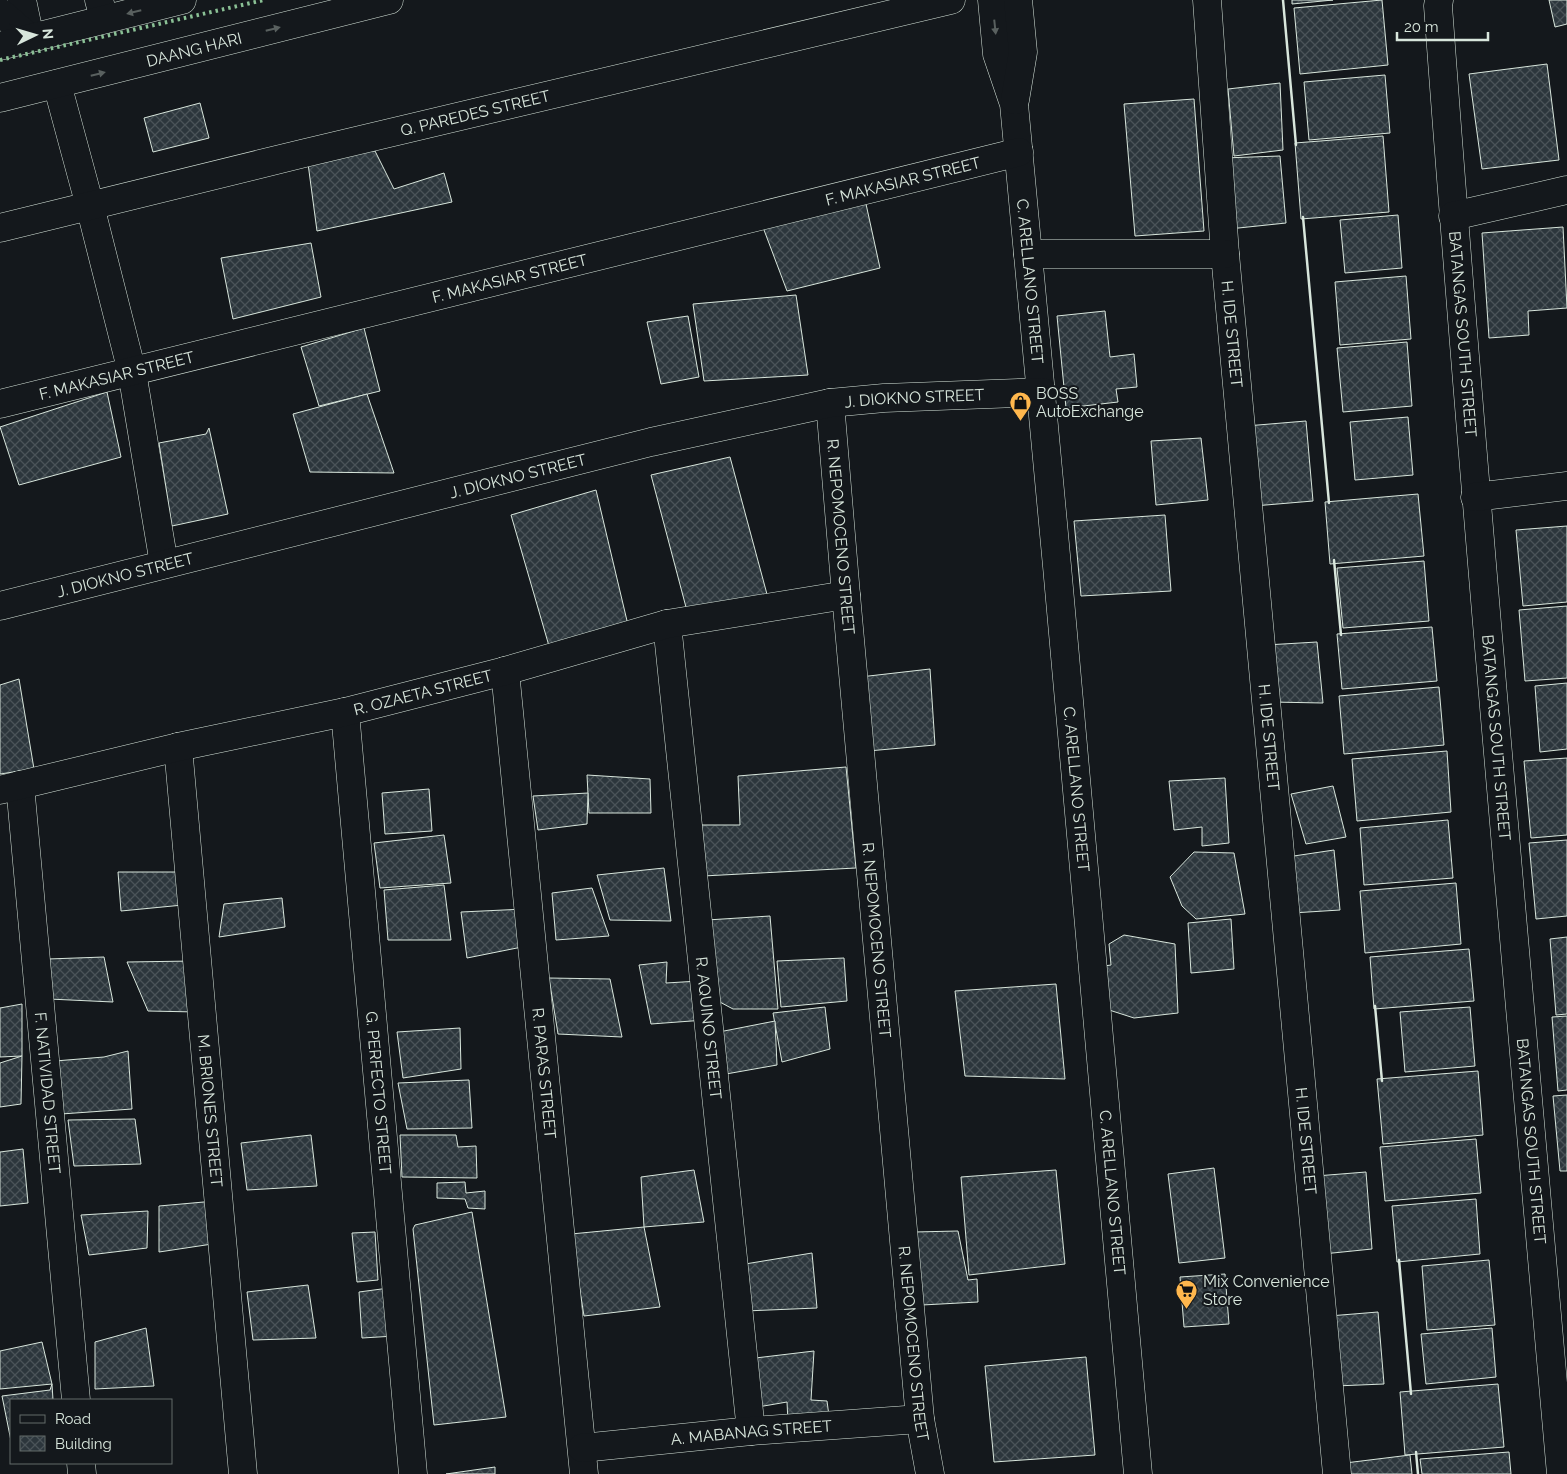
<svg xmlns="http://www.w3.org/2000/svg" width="1567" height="1474" viewBox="0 0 1567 1474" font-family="Raleway,sans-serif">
<defs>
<pattern id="building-cross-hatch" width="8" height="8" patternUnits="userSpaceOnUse" patternTransform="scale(1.25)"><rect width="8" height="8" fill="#2c363c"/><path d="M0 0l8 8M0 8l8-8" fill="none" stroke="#4a5358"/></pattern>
</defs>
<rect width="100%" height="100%" fill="#14181c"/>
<g fill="url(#building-cross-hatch)" stroke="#d8e6dc">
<polygon points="1292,0 1333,0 1292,4"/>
<polygon points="1382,0 1388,65 1300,74 1294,8"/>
<polygon points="1549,0 1567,0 1567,24 1555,27"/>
<polygon points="1547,64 1559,160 1482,169 1469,74"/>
<polygon points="1385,75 1390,133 1309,140 1304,82"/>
<polygon points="1280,83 1283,150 1234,156 1228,89"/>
<polygon points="1194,99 1204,231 1135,236 1124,104"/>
<polygon points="200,103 209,138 153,152 144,118"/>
<polygon points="1383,136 1389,212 1301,219 1295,143"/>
<polygon points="375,151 394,189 444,173 452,202 317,231 307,156"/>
<polygon points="1280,156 1286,223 1229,229 1223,158"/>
<polygon points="866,204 880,268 787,291 761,222"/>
<polygon points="1398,215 1402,268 1345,273 1340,220"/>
<polygon points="1563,227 1567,308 1528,311 1529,335 1489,338 1482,233"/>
<polygon points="311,243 321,297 233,319 221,258"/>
<polygon points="1406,276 1411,339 1340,345 1335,282"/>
<polygon points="796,295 808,375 704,381 693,304"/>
<polygon points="1105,311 1110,357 1134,354 1137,387 1116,389 1118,402 1066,408 1057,316"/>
<polygon points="688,316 699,377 661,384 647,322"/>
<polygon points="364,328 380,391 319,406 301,347"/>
<polygon points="1407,342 1412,406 1343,412 1337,348"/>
<polygon points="107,392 121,457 19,485 0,427"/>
<polygon points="367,394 394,473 310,472 293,414"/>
<polygon points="1408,417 1413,475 1355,480 1350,422"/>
<polygon points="1306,421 1313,501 1254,506 1246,426"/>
<polygon points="209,428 228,514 172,526 159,443 206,434"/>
<polygon points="1201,438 1208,500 1156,505 1151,441"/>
<polygon points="730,457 768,598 687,611 651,475"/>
<polygon points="596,490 628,625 549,646 511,515"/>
<polygon points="1418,494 1424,556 1330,564 1325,502"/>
<polygon points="1165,515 1171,591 1081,596 1074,521"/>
<polygon points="1567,526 1567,602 1523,606 1516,530"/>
<polygon points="1424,561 1429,621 1343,628 1337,568"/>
<polygon points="1567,606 1567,678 1525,681 1519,610"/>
<polygon points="1432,627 1437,681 1342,689 1337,634"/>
<polygon points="1317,642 1323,703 1271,702 1266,645"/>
<polygon points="930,669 935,745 868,751 860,677"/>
<polygon points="19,679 34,769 0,774 0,685"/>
<polygon points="1567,683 1567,749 1540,752 1535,686"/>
<polygon points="1439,687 1444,745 1344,754 1339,696"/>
<polygon points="1447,751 1451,812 1357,821 1352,759"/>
<polygon points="1567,758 1567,835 1531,838 1524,761"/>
<polygon points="846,767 856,868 703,876 701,825 740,825 738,776"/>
<polygon points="587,775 650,779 651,813 589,813"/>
<polygon points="1225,778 1229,843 1202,846 1202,827 1174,830 1169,781"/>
<polygon points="1333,786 1346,837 1306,844 1291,794"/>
<polygon points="429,789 432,831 385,834 382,793"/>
<polygon points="588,793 587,824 538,830 533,796"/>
<polygon points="1448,820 1453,878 1364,885 1360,828"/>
<polygon points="444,835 451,883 380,888 374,843"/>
<polygon points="1567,840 1567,916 1536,919 1529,843"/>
<polygon points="1334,850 1340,910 1292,913 1287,857"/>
<polygon points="1194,852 1234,853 1245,914 1196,919 1182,906 1170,877"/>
<polygon points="664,868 671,921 610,920 597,875"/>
<polygon points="118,872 181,872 183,905 121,911"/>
<polygon points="1456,883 1461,944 1365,953 1360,891"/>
<polygon points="444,885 451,940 388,940 384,890"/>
<polygon points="592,888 609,936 556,940 552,893"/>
<polygon points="282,898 285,927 219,937 224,904"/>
<polygon points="525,909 527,946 467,958 461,912"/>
<polygon points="770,916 778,1009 733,1009 716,1000 707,920"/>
<polygon points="1231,919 1234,969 1191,973 1188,923"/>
<polygon points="1124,935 1175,944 1178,1013 1134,1018 1106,1009 1104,966 1111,965 1109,944"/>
<polygon points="1567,937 1567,1014 1556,1015 1550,939"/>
<polygon points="1469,949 1474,1001 1374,1009 1370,957"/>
<polygon points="104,957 113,1002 49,999 48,959"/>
<polygon points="844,958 847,1001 781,1007 777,961"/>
<polygon points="193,961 197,1012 148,1011 127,962"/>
<polygon points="667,962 666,983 699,981 705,1020 651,1024 639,965"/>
<polygon points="549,978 610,979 622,1037 558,1034"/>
<polygon points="1056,984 1065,1079 965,1076 955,991"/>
<polygon points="22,1004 22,1056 0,1057 0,1008"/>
<polygon points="825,1007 830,1049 782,1062 773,1013"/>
<polygon points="1470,1007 1475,1066 1405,1072 1400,1012"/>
<polygon points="1567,1016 1567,1090 1558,1091 1552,1017"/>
<polygon points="775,1021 777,1065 726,1074 719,1032"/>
<polygon points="460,1028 461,1069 403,1078 397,1032"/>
<polygon points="128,1051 132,1109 61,1114 55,1061 104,1057"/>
<polygon points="22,1056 21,1104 0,1107 0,1063"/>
<polygon points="1478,1071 1483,1135 1383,1144 1377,1079"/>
<polygon points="469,1080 472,1128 407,1129 398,1083"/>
<polygon points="1567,1095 1567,1171 1560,1171 1553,1096"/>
<polygon points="135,1119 141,1164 74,1166 68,1120"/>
<polygon points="311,1135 317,1186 247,1190 241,1143"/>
<polygon points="400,1135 456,1135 458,1147 476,1146 477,1178 402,1177"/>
<polygon points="1476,1139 1481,1193 1385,1201 1380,1147"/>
<polygon points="23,1149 28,1203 0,1206 0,1152"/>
<polygon points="1214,1168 1225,1258 1179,1263 1168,1174"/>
<polygon points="694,1170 704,1222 644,1227 641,1177"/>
<polygon points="1056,1170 1065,1264 969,1275 961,1177"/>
<polygon points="1366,1172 1372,1249 1323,1254 1316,1176"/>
<polygon points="465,1182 466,1193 485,1191 485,1209 468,1208 465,1199 437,1198 437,1183"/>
<polygon points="1476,1199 1480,1254 1397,1262 1392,1206"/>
<polygon points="215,1201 219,1243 159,1252 159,1206"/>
<polygon points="148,1211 147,1248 89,1255 81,1215"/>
<polygon points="472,1212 506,1417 434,1425 413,1229 415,1225"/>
<polygon points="644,1227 660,1307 584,1316 571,1234"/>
<polygon points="958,1231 968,1280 977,1279 978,1302 922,1305 914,1232"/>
<polygon points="375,1232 378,1280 357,1282 352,1233"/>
<polygon points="812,1253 817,1308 745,1311 739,1265"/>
<polygon points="1489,1260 1495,1325 1427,1330 1422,1266"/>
<polygon points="1225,1274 1229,1324 1184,1327 1180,1277"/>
<polygon points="308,1285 316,1338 253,1340 247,1292"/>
<polygon points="389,1288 395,1336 362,1338 359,1292"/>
<polygon points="1378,1312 1384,1384 1335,1386 1329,1316"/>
<polygon points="146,1328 154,1386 95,1389 95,1342"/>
<polygon points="1492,1328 1496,1377 1426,1384 1421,1334"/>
<polygon points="42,1342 52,1384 0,1389 0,1351"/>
<polygon points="814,1351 811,1400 827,1401 829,1416 788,1422 787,1402 752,1408 747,1359"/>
<polygon points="1086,1357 1095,1455 994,1462 985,1366"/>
<polygon points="52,1384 53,1400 11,1400 11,1441 2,1396 50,1390"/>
<polygon points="1498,1384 1504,1447 1405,1455 1400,1392"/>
<polygon points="1509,1452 1511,1474 1422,1474 1420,1459"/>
<polygon points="1410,1455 1412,1474 1339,1474 1337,1464"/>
<polygon points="495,1467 495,1474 446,1474"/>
</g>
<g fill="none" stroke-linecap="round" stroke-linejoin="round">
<defs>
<g id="minor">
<polyline points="22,0 30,38"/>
<polyline points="99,0 104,19"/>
<path id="s1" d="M 992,0 L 997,54 L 1014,104 L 1057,566 L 1138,1474"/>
<path id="s2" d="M 1207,0 L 1225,254 L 1337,1474"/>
<path id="s3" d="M 1439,0 L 1438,6 C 1474,496 1518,985 1561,1474"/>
<polyline points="0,12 30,38"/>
<polyline points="57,84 90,206 132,372 164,564"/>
<polyline points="1015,100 1023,52 1018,0"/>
<polyline points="1453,216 1567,190"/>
<path id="s4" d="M 0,228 L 305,153 L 951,0"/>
<polyline points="1028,254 1225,254"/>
<path id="s5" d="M 830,403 L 846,595 L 920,1419 L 930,1474"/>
<path id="s6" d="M 0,404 L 1019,152"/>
<polyline points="1475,497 1567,486"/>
<path id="s7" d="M 0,606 L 651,442 L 830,403 L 884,398 L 1042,392"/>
<path id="s8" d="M 667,624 L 751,1431"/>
<path id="s9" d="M 505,671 L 584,1474"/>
<path id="s10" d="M 345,712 L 413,1474"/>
<path id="s11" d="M 178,747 L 243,1474"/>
<path id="s12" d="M 20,785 L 76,1400"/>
<path id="s13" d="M 0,790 L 178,747 L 345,712 L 505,671 L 667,624 L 846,595"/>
<path id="s14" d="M 582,1448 L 751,1431 L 920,1419"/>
<polyline points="81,1463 82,1474"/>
</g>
<g id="major">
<polyline points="0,46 182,0"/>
<path id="s15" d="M 0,98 L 389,0"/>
</g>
</defs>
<use href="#minor" stroke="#d8e6dc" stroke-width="29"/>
<use href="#major" stroke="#d8e6dc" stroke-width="29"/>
<use href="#minor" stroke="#14181c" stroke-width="28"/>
<use href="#major" stroke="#14181c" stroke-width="28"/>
<polyline stroke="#8ac095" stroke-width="4" stroke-dasharray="2.5 4" stroke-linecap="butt" points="0,60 264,0"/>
<g stroke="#d8e6dc" stroke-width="2.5">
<polyline points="1283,0 1296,145"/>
<polyline points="1303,217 1329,503"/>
<polyline points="1334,560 1341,635"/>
<polyline points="1375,1006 1382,1081"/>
<polyline points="1399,1260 1411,1394"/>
<polyline points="1416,1452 1418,1474"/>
</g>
</g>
<defs><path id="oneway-solid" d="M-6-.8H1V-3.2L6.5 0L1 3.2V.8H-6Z" transform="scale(1.25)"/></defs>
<g fill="#59605f">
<use href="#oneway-solid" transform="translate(134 12) rotate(166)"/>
<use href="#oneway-solid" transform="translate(995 27) rotate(84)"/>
<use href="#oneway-solid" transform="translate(273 29) rotate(-14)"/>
<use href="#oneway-solid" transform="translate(98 74) rotate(-14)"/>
</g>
<defs>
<symbol id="shop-pin" viewBox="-11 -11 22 30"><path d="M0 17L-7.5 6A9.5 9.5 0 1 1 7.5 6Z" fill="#ffb74d" stroke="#14181c"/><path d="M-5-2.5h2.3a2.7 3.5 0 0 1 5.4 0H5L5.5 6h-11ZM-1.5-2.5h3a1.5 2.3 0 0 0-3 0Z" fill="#111"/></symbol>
<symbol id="supermarket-pin" viewBox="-11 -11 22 30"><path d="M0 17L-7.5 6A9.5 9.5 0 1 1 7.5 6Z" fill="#ffb74d" stroke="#14181c"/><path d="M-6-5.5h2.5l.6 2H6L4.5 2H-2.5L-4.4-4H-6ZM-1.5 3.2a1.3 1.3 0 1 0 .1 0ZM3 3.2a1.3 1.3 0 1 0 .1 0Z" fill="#111"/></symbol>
</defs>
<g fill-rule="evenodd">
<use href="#shop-pin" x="1008" y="390" width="25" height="34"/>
<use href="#supermarket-pin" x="1174" y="1278" width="25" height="34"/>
</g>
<g text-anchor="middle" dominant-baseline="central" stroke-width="4" stroke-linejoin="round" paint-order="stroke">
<g font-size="16" fill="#d8e6dc" stroke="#14181c">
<text stroke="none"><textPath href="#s15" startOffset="200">DAANG HARI</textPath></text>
<text stroke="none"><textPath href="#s4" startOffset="489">Q. PAREDES STREET</textPath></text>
<text stroke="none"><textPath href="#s6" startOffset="930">F. MAKASIAR STREET</textPath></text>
<text stroke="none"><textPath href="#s6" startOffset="525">F. MAKASIAR STREET</textPath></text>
<text stroke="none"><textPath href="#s1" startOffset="285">C. ARELLANO STREET</textPath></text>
<text stroke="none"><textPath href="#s2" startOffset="335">H. IDE STREET</textPath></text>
<text stroke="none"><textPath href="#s3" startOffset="335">BATANGAS SOUTH STREET</textPath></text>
<text stroke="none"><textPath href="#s6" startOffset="120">F. MAKASIAR STREET</textPath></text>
<text stroke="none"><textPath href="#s7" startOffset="939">J. DIOKNO STREET</textPath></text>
<text stroke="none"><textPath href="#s7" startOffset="534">J. DIOKNO STREET</textPath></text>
<text stroke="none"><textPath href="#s5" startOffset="134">R. NEPOMOCENO STREET</textPath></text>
<text stroke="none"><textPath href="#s7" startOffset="129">J. DIOKNO STREET</textPath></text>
<text stroke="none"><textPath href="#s13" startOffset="434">R. OZAETA STREET</textPath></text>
<text stroke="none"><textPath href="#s2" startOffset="740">H. IDE STREET</textPath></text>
<text stroke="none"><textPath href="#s3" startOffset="740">BATANGAS SOUTH STREET</textPath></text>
<text stroke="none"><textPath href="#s1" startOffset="795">C. ARELLANO STREET</textPath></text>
<text stroke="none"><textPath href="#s5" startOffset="539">R. NEPOMOCENO STREET</textPath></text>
<text stroke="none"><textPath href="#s8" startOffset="406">R. AQUINO STREET</textPath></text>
<text stroke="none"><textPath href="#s9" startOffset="404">R. PARAS STREET</textPath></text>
<text stroke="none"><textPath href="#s12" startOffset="309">F. NATIVIDAD STREET</textPath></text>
<text stroke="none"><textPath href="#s10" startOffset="382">G. PERFECTO STREET</textPath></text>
<text stroke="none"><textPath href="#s11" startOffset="365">M. BRIONES STREET</textPath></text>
<text stroke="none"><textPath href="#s2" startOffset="1145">H. IDE STREET</textPath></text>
<text stroke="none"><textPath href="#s3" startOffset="1145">BATANGAS SOUTH STREET</textPath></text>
<text stroke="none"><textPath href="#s1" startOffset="1200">C. ARELLANO STREET</textPath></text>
<text stroke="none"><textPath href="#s5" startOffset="944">R. NEPOMOCENO STREET</textPath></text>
<text stroke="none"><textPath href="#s14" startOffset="170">A. MABANAG STREET</textPath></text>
</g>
<g font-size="16" fill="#d8e6dc" stroke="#14181c" text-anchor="start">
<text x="1036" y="393">BOSS<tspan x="1036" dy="18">AutoExchange</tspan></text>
<text x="1203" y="1281">Mix Convenience<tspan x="1203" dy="18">Store</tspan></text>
</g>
</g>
<rect x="10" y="1399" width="162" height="65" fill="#14181c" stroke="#626a69"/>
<rect x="20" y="1415" width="25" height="8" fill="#14181c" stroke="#626a69"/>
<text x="55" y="1424" font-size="15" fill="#d8e6dc">Road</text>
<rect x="20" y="1436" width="25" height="15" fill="url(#building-cross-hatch)" stroke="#626a69"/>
<text x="55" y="1449" font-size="15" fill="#d8e6dc">Building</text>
<g transform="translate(35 35) rotate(85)" stroke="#14181c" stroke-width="4" paint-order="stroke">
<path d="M0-4L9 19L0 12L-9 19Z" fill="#d8e6dc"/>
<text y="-8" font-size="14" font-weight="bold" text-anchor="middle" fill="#d8e6dc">N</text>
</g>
<path d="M1397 32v8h91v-8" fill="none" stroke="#d8e6dc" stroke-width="2.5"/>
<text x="1404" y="32" font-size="15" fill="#d8e6dc" stroke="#14181c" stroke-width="4" paint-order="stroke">20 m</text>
</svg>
